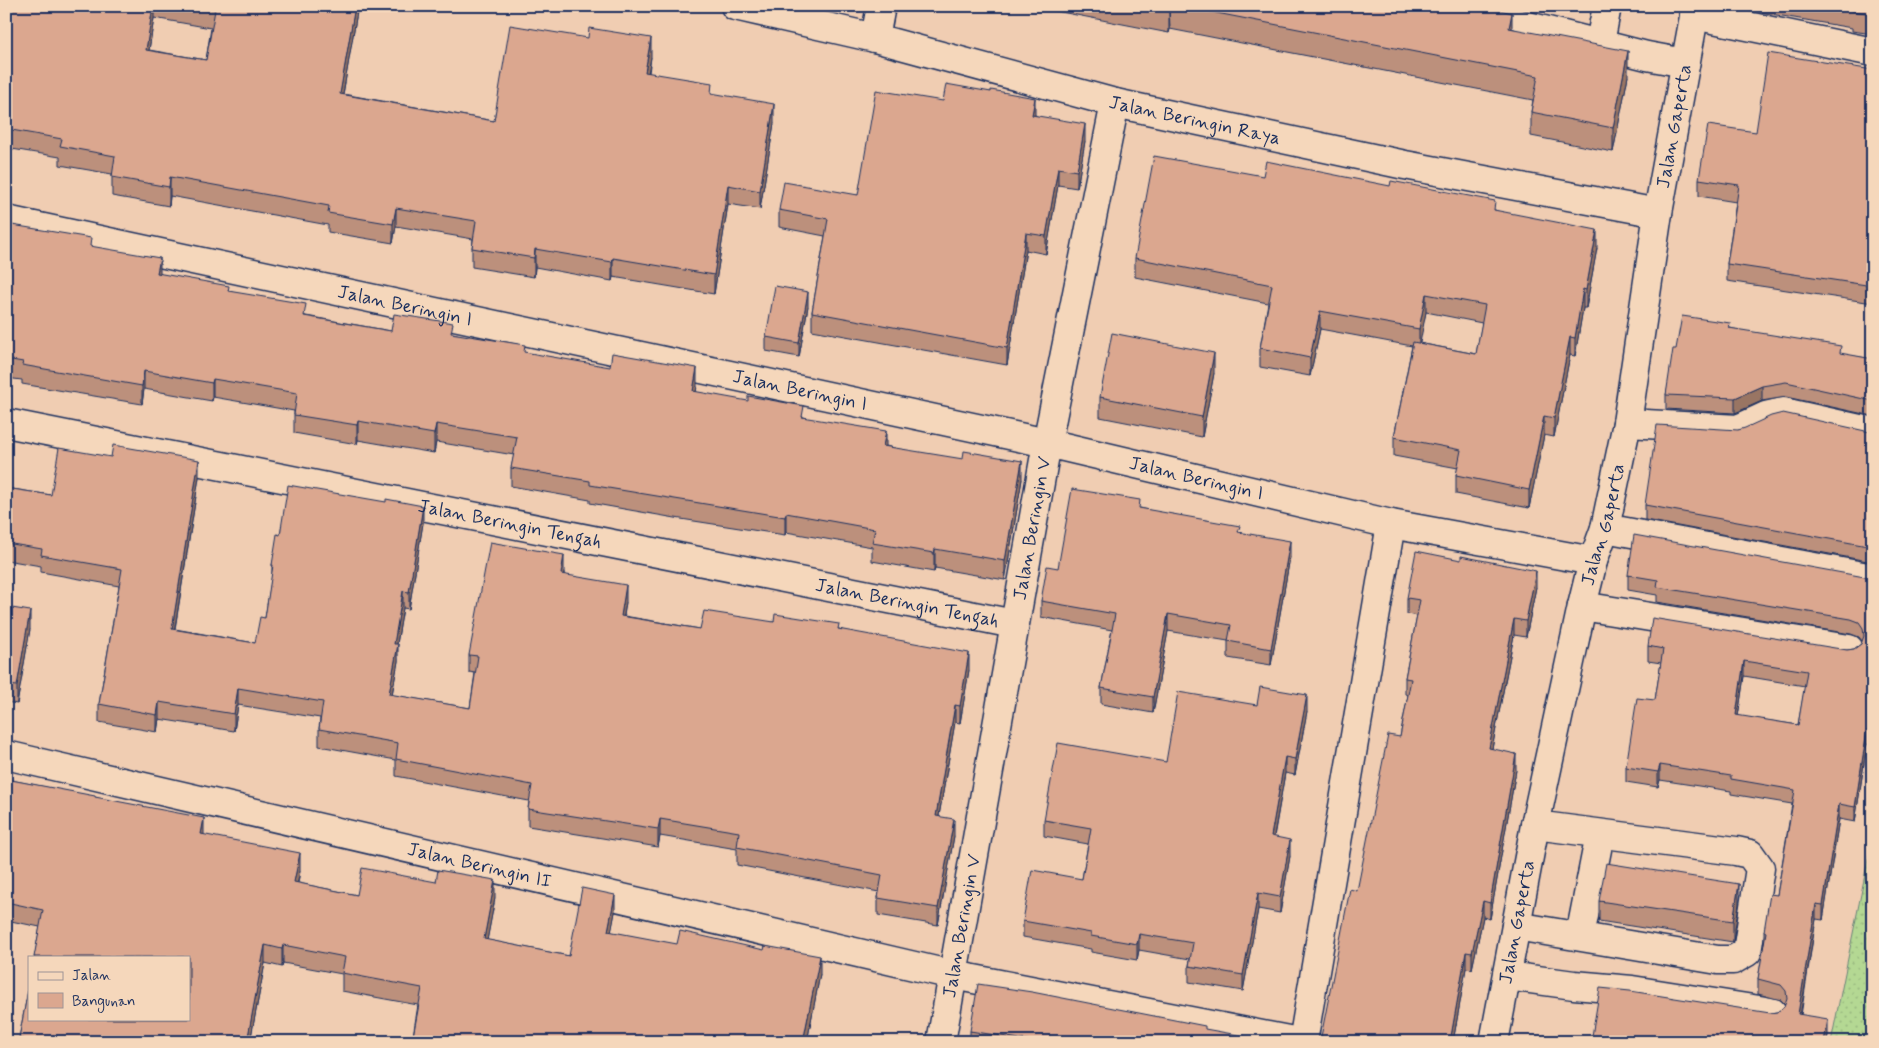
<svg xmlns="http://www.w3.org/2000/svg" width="1879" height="1048" viewBox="0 0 1879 1048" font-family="Mynerve,sans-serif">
<defs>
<pattern id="grass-dots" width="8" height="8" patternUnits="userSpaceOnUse" patternTransform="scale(1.25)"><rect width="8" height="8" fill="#b4d893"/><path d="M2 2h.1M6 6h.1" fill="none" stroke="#9aba81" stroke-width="1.8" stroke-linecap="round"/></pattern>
</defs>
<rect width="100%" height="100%" fill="#f0cdb2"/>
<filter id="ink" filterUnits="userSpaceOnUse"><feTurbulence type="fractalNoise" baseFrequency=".02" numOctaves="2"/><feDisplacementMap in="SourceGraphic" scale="10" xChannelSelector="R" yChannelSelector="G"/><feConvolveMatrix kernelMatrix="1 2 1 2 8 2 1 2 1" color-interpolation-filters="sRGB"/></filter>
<g filter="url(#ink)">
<polygon fill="url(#grass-dots)" stroke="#688478" points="1873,835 1873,1042 1831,1042"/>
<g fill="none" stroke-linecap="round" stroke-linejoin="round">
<defs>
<g id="minor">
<path id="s1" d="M 735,6 L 875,38 L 1115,103 L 1405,165 L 1658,213"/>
<polyline points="1449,6 1647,56 1685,63"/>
<polyline points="1694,15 1873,52"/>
<polyline points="875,38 881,6"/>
<polyline points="1600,43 1607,6"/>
<path id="s2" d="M 6,220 L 1047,443 L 1391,524 L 1593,561"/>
<path id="s3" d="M 6,423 L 1014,624"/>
<polyline points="1627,423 1738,429 1766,416 1783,412 1873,432"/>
<polyline points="1605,528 1873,578"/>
<polyline points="1582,606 1849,649"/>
<path id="s4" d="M 6,755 L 953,975 L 1299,1042"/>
<polyline points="1516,926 1718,960 1733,960 1747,952 1760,868 1750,854 1736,851 1535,825"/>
<polyline points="1580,936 1600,834"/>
<polyline points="1507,976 1574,985 1632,990 1772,1012"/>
<path id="s5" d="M 941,1042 L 1047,443 L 1115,103"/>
<polyline points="1303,1042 1391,524"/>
<path id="s6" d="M 1494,1042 L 1535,825 L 1582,606 L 1593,561 L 1605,528 L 1627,423 L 1658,213 L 1696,6"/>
</g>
</defs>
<use href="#minor" stroke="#1b2f5e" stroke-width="31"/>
<use href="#minor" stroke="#f5d7bb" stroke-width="28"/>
</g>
<g fill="#bc907b" stroke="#1b2f5e" fill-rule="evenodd">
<path d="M 6,6 L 358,6 L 343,94 L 494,121 L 651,57 L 649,73 L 712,94 L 774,123 L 760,209 L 728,204 L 714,294 L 613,277 L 612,281 L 535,267 L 534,277 L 472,267 L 472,248 L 473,239 L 396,226 L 393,243 L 328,232 L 328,225 L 170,196 L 169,206 L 112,196 L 112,174 L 60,165 L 60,157 L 6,148 ZM 154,18 L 211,28 L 206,60 L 149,50 Z"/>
<polygon points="1030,6 1484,6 1512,28 1628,76 1613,152 1531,136 1531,112 1533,100 1170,29 1169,33"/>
<polygon points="1742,6 1873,6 1873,34 1852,31 1852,28 1742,9"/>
<polygon points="1873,70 1873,303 1727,281 1727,264 1736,202 1699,196 1699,179 1756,132"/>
<polygon points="991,92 1085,141 1077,188 1058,185 1046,254 1026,250 1007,365 812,330 812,312 825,236 779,227 779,210 858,195 943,101"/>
<path d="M 1263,176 L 1495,210 L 1597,248 L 1586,308 L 1583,308 L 1575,356 L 1570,355 L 1554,437 L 1544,435 L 1529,508 L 1456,494 L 1456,475 L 1458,468 L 1394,456 L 1394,437 L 1412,346 L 1320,329 L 1310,376 L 1260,367 L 1260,348 L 1268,303 L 1135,277 L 1135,258 ZM 1426,312 L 1482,323 L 1476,354 L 1419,343 Z"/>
<polygon points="6,224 91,247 160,274 229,291 306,316 391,331 453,333 525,353 697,386 696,392 804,417 886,446 1022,479 1005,580 935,568 934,572 872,561 872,547 786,532 785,535 681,519 590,503 590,500 511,486 511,468 514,455 436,442 434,453 358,440 357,444 294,433 294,411 213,397 212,401 144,389 142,404 22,384 22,380 6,378"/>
<polygon points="808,306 799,357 766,351 766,337"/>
<polygon points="1730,328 1841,354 1873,359 1873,416 1786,397 1762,401 1735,413 1666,409 1666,395 1676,349"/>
<polygon points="1214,373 1202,437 1100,417 1100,397"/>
<polygon points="1738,430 1873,432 1873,562 1645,520 1645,505"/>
<polygon points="199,477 175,629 255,643 265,618 272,575 272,565 280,535 423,523 409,609 403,608 397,644 398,661 392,695 470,708 475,673 469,672 469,655 564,572 564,574 626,602 624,616 700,629 774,622 839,629 969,670 960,723 955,722 939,816 954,836 938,925 878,915 878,898 879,892 737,865 737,849 660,836 658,847 528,826 528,809 529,801 396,776 396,760 319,746 319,729 320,718 238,705 234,731 159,719 157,732 99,722 99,704 119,586 41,572 41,566 6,560 6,488 51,495"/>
<polygon points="1140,508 1240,532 1290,557 1271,665 1228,658 1228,641 1168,631 1153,713 1101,704 1101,688 1112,630 1041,617 1041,601 1058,568"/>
<path d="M 1628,575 L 1873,578 L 1871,745 L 1867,744 L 1855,822 L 1839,819 L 1823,920 L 1816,919 L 1801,1015 L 1828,1034 L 1827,1042 L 1592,1042 L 1592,1036 L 1777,1012 L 1784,1007 L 1785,1004 L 1781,1000 L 1758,994 L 1758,979 L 1764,946 L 1764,931 L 1777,895 L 1792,804 L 1731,794 L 1731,791 L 1660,780 L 1658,787 L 1626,782 L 1626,767 L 1655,700 L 1661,663 L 1648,661 L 1648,646 L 1847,650 L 1854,649 L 1861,644 L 1862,641 L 1859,637 L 1851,634 L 1657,602 L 1657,595 L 1628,590 ZM 1744,676 L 1805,686 L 1798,725 L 1738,716 Z"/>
<polygon points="1536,587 1526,637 1514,635 1492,749 1516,770 1490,919 1483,917 1472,969 1466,968 1453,1042 1320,1042 1357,891 1400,737 1408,695 1405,694 1405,678 1417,616 1407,614 1407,598"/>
<polygon points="6,607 30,629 17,704 6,702"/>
<polygon points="1257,705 1307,711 1295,775 1285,773 1274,837 1290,856 1280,913 1258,909 1243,991 1189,982 1189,966 1190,959 1139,950 1137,960 1091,952 1091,949 1023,937 1023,921 1082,879 1088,844 1044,836 1044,820 1166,762"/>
<polygon points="6,779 95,797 204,835 300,871 298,883 357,895 495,898 487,940 569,956 615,912 611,932 820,974 807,1042 412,1042 418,1005 342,991 342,974 283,963 282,967 265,963 250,1042 19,1042 19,1038 40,927 6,920"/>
<polygon points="1599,901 1739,904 1733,942 1599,921"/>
<polygon points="1205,1030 1249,1042 970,1042 970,1031"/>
</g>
<g fill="#997564" stroke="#1b2f5e">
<polygon points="153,6 154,6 154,18 146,69 146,50"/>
<polygon points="355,6 358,6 340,112 340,94"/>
<polygon points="1169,6 1170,29 1169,33"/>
<polygon points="1512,13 1512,38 1509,28"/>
<polygon points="651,38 651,57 645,91 645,72"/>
<polygon points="1628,51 1628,76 1613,152 1613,128"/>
<polygon points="1035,98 1035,115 1032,132 1032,115"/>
<polygon points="774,104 774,123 760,209 760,191"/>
<polygon points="1085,124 1085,141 1077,188 1077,171"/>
<polygon points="1058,168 1058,185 1046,254 1046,236"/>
<polygon points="170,177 170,196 169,206 169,187"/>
<polygon points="728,185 728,204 714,294 714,275"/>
<polygon points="396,208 396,226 393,243 393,224"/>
<polygon points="1597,230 1597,248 1586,308 1586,290"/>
<polygon points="1026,233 1026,250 1007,365 1007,348"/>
<polygon points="535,249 535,267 534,277 534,258"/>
<polygon points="160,258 160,277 157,273"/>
<polygon points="613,258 613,277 612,281 612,262"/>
<polygon points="1583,289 1583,308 1575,356 1575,338"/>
<polygon points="808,292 808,306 799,357 799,343"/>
<polygon points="1426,294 1426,312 1419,348 1419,329"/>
<polygon points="1320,311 1320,329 1310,376 1310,358"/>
<polygon points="1570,337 1570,355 1554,437 1554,418"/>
<polygon points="1214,353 1214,373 1202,437 1202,417"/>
<polygon points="697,368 697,386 693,410 693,391"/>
<polygon points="144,371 144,389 142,404 142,386"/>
<polygon points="213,379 213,397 212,401 212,383"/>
<polygon points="1762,386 1762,401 1735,413 1735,398"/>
<polygon points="1544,416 1544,435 1529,508 1529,490"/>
<polygon points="358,421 358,440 357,444 357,425"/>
<polygon points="436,424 436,442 434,453 434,434"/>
<polygon points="886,431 886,449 883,446"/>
<polygon points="199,460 199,477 172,646 172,629"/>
<polygon points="1022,461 1022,479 1005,580 1005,561"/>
<polygon points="423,506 423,523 409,609 409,592"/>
<polygon points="786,513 786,532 785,535 785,517"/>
<polygon points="1290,541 1290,557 1271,665 1271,649"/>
<polygon points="935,549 935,568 934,572 934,553"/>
<polygon points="564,555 564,572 561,591 561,574"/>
<polygon points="1536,571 1536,587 1526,637 1526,621"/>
<polygon points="626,585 626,602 621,633 621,616"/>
<polygon points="403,591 403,608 394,661 394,644"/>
<polygon points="30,611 30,629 17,704 17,686"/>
<polygon points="1168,614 1168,631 1153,713 1153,697"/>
<polygon points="1514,619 1514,635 1489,764 1489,748"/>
<polygon points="398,644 398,661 389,711 389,694"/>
<polygon points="969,653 969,670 960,723 960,706"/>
<polygon points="1744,661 1744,676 1736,730 1736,715"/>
<polygon points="238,688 238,705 234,731 234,714"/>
<polygon points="1307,695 1307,711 1295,775 1295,759"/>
<polygon points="159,702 159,719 157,732 157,715"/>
<polygon points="955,705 955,722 936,833 936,816"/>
<polygon points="1873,721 1873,736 1871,745 1871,730"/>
<polygon points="1867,730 1867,744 1855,822 1855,807"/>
<polygon points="1516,754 1516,770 1490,919 1490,903"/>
<polygon points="1285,757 1285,773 1271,852 1271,836"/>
<polygon points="1660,765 1660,780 1658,787 1658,772"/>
<polygon points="1839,804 1839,819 1823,920 1823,905"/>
<polygon points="204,818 204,836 201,834"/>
<polygon points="660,819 660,836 658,847 658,829"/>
<polygon points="954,819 954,836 938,925 938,908"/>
<polygon points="1290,840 1290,856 1280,913 1280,897"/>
<polygon points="300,853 300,871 294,900 294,882"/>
<polygon points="495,880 495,898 484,957 484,939"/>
<polygon points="1739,884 1739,904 1733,942 1733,921"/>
<polygon points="1258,893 1258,909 1243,991 1243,975"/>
<polygon points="615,895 615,912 608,949 608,931"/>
<polygon points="1483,901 1483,917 1472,969 1472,953"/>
<polygon points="1816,904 1816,919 1798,1029 1798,1014"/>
<polygon points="1139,934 1139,950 1137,960 1137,944"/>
<polygon points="265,945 265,963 250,1042 247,1042"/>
<polygon points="283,945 283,963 282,967 282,949"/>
<polygon points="1466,952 1466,968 1453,1042 1450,1042"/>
<polygon points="820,956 820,974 807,1042 803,1042"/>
<polygon points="1828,1019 1828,1034 1827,1042 1824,1042"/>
</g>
<g fill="#dba78f" stroke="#1b2f5e" fill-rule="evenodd">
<polygon points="6,6 153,6 146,50 206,60 215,10 194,6 355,6 340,94 494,121 510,25 588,38 589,28 651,38 645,72 712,83 711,93 774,104 760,191 728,185 714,275 613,258 612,262 535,249 534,258 472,248 476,221 396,208 393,224 328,213 329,206 170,177 169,187 112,177 115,156 60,146 62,139 6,129"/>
<polygon points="1158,6 1169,6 1169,8"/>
<polygon points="1181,6 1484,6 1512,13 1509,28 1628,51 1613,128 1531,112 1538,76"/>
<polygon points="1841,6 1873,6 1873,14 1852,11 1852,8"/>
<polygon points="1768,53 1873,70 1873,286 1727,264 1739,185 1699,179 1708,125 1756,132"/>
<polygon points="946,84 991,92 991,90 1035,98 1032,115 1085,124 1077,171 1058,168 1046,236 1026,233 1007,348 812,312 828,219 779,210 784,182 858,195 876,90 943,101"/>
<polygon points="1154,156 1263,176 1266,161 1390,186 1391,181 1495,201 1494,210 1597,230 1586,290 1583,289 1575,338 1570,337 1554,418 1544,416 1529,490 1456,475 1461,450 1394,437 1413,342 1476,354 1485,305 1426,294 1419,329 1320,311 1310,358 1260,348 1272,285 1135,258"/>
<polygon points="6,224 91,238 90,246 160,258 157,273 229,286 228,291 306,304 304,316 391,331 394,314 453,323 451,333 525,345 524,352 610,367 612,353 697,368 693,391 748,401 748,396 804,406 802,417 886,431 883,446 963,459 964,451 1022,461 1005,561 935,549 934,553 872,543 875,529 786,513 785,517 681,500 590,485 590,481 511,468 517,437 436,424 434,434 358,421 357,425 294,415 297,393 213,379 212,383 144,371 142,386 22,365 23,362 6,359"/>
<polygon points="775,286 808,292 799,343 766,337"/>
<polygon points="1682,316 1730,323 1729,328 1841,346 1840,353 1873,359 1873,401 1786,382 1762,386 1735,398 1666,395 1673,349 1676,349"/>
<polygon points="1112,333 1214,353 1202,417 1100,397"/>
<polygon points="1783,413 1870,432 1873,432 1873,547 1645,505 1657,425 1738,430 1745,428 1771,416"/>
<polygon points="113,445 199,460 172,629 255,643 260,617 265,618 273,565 272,565 277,534 280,535 288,485 386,502 386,499 423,506 409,592 403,591 394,644 398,644 389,694 470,708 478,656 469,655 490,542 564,555 561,574 626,585 621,616 700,629 704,611 774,622 775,614 839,624 838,629 969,653 960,706 955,705 936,816 954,819 938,908 878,898 882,875 737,847 739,832 660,819 658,829 528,809 532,785 396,759 398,743 319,729 323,702 238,688 234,714 159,702 157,715 99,704 122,569 41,555 42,549 6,543 6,488 51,495 59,448 111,457"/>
<polygon points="1072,489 1140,500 1139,508 1240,526 1238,532 1290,541 1271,649 1228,641 1231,625 1168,614 1153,697 1101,688 1115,614 1041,601 1047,566 1058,568"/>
<path d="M 1634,535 L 1870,578 L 1873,578 L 1873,721 L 1871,730 L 1867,730 L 1855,807 L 1839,804 L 1823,905 L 1816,904 L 1798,1014 L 1828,1019 L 1824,1042 L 1597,1042 L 1598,1037 L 1592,1036 L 1600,988 L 1630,991 L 1770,1013 L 1777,1012 L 1784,1007 L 1787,999 L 1786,991 L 1781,985 L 1758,979 L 1766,932 L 1764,931 L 1770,894 L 1777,895 L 1795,790 L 1731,779 L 1731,776 L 1660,765 L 1658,772 L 1626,767 L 1637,698 L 1655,700 L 1663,649 L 1648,646 L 1652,618 L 1847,650 L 1854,649 L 1861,644 L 1864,636 L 1863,628 L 1859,622 L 1851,619 L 1657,587 L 1658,580 L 1628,575 ZM 1744,661 L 1807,671 L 1798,725 L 1736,715 Z"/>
<polygon points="1416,551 1461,560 1461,556 1536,571 1526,621 1514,619 1489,748 1516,754 1490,903 1483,901 1472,953 1466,952 1450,1042 1320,1042 1350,889 1357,891 1388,735 1400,737 1411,679 1405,678 1420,600 1407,598"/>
<polygon points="6,607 30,611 17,686 6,685"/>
<polygon points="1260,687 1307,695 1295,759 1285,757 1271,836 1290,840 1280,897 1258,893 1243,975 1189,966 1193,943 1139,934 1137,944 1091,936 1091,933 1023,921 1032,870 1082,879 1091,828 1044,820 1058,743 1166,762 1178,692 1257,705"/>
<polygon points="6,779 95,796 95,797 204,818 201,834 300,853 294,882 357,895 362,868 436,882 438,870 495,880 484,939 569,956 582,888 615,895 608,931 677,944 680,931 764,950 765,946 820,956 803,1042 412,1042 422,988 342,973 345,957 283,945 282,949 265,945 247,1042 36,1042 19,1038 29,985 29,1019 189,1019 189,957 34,957 43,910 6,902"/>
<polygon points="1606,863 1739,884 1733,921 1599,901"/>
<polygon points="978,984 1032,992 1205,1026 1205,1029 1249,1037 1248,1042 1039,1042 970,1031"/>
</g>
</g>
<g text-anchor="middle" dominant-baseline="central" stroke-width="5" stroke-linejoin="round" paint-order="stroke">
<g font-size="19" fill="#1b2f5e" stroke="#f5d7bb">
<text stroke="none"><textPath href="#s1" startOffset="474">Jalan Beringin Raya</textPath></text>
<text stroke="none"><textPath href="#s6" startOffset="934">Jalan Gaperta</textPath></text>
<text stroke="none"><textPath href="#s2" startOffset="408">Jalan Beringin I</textPath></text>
<text stroke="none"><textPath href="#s2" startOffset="812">Jalan Beringin I</textPath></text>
<text stroke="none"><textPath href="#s2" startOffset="1218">Jalan Beringin I</textPath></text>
<text stroke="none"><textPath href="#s3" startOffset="514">Jalan Beringin Tengah</textPath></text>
<text stroke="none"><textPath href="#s6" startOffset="529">Jalan Gaperta</textPath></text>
<text stroke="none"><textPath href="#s5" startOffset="522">Jalan Beringin V</textPath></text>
<text stroke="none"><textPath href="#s3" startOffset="919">Jalan Beringin Tengah</textPath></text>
<text stroke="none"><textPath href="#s4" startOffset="486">Jalan Beringin II</textPath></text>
<text stroke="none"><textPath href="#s6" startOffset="122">Jalan Gaperta</textPath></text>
<text stroke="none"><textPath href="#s5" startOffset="118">Jalan Beringin V</textPath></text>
</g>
</g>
<rect width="1879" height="1048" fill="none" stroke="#f5d7bb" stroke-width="25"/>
<rect x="12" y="12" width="1854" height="1023" fill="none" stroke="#1b2f5e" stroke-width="2" filter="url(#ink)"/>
<rect x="28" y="956" width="162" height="65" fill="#f5d7bb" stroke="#9e9496"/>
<rect x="38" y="972" width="25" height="8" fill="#f5d7bb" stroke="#9e9496"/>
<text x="72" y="980" font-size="15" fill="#1b2f5e">Jalan</text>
<rect x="38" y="993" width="25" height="15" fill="#dba78f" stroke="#9e9496"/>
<text x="72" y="1006" font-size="15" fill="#1b2f5e">Bangunan</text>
</svg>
